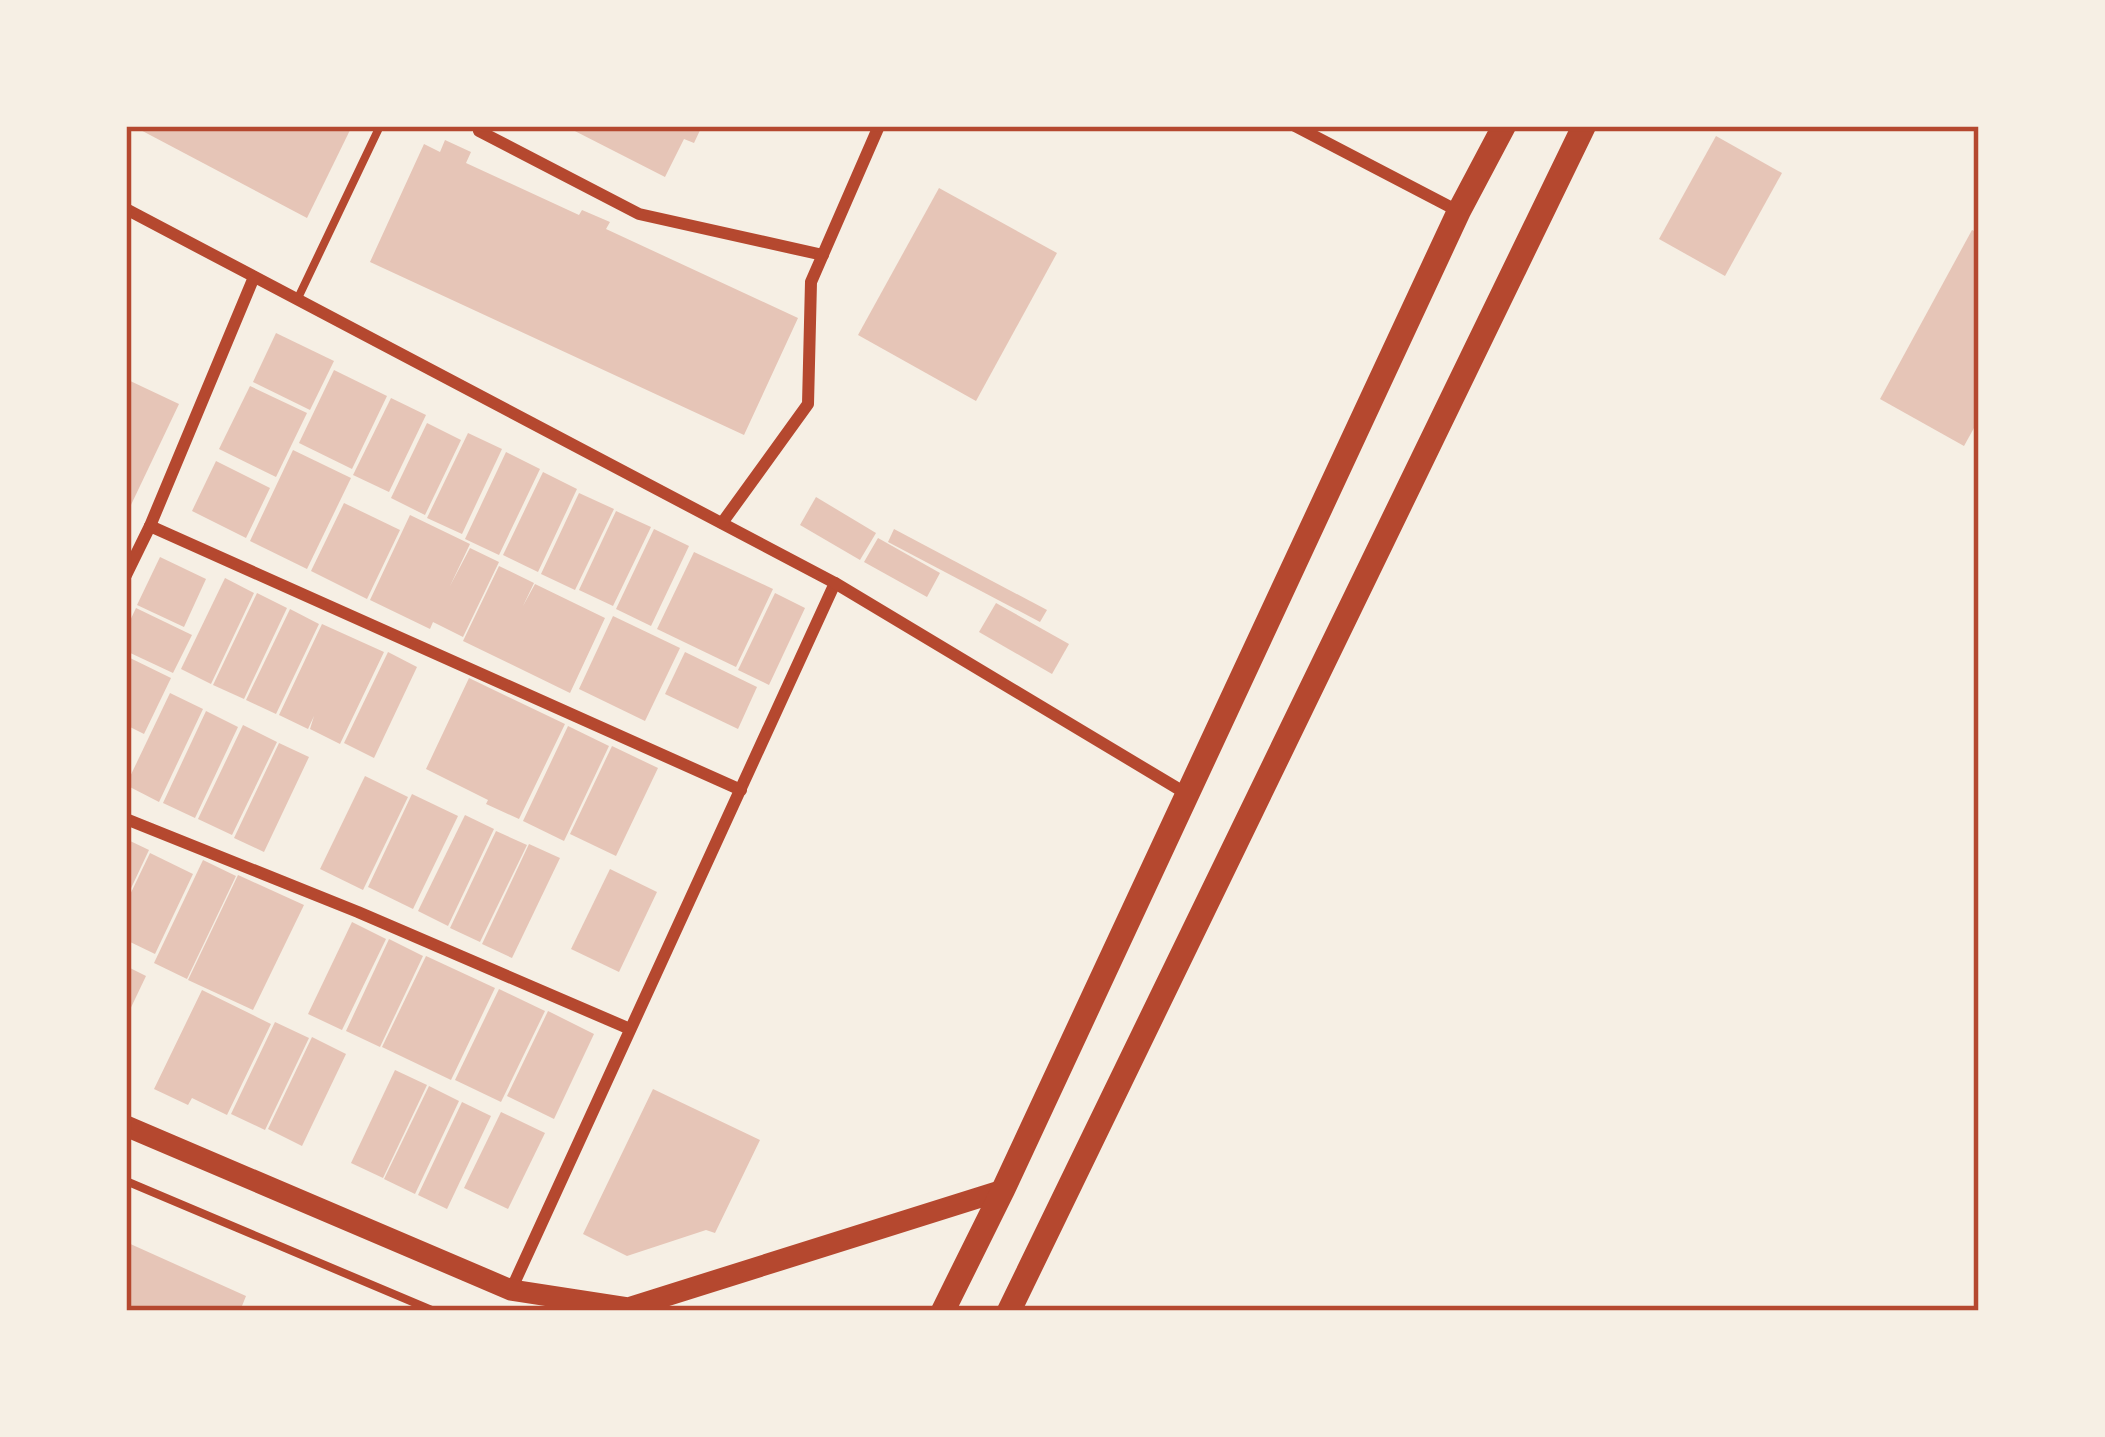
<svg xmlns="http://www.w3.org/2000/svg" width="2105" height="1437" viewBox="0 0 2105 1437" font-family="'Varela Round',sans-serif">
<rect width="100%" height="100%" fill="#f6efe4"/>
<g fill="#e6c5b7">
<polygon points="133,126 352,126 307,218"/>
<polygon points="565,126 702,126 694,143 684,139 665,177"/>
<polygon points="1716,136 1782,173 1725,276 1659,239"/>
<polygon points="445,140 471,152 466,163 579,215 582,210 610,222 606,229 798,318 744,435 370,262 424,144 440,152"/>
<polygon points="939,188 1057,253 976,401 858,335"/>
<polygon points="1972,230 1979,233 1979,419 1964,446 1880,399"/>
<polygon points="276,333 334,361 310,410 253,382"/>
<polygon points="334,370 387,396 352,469 299,443"/>
<polygon points="126,379 179,404 130,507 126,506"/>
<polygon points="250,386 307,413 276,477 219,449"/>
<polygon points="391,398 426,415 389,492 353,475"/>
<polygon points="427,423 461,440 425,515 391,498"/>
<polygon points="468,433 502,449 462,534 427,518"/>
<polygon points="293,450 351,478 307,569 250,541"/>
<polygon points="506,452 540,469 499,555 465,539"/>
<polygon points="216,461 270,488 246,538 192,511"/>
<polygon points="543,472 577,489 538,572 503,555"/>
<polygon points="579,493 614,509 575,590 541,574"/>
<polygon points="816,497 876,533 860,560 800,525"/>
<polygon points="344,503 400,530 367,599 311,571"/>
<polygon points="616,511 651,527 613,606 579,590"/>
<polygon points="410,515 470,544 450,586 470,548 499,562 463,637 433,622 430,629 370,600"/>
<polygon points="654,529 689,546 651,626 616,609"/>
<polygon points="894,529 1047,610 1040,622 888,542"/>
<polygon points="878,538 940,573 927,597 864,562"/>
<polygon points="694,552 773,589 736,667 657,629"/>
<polygon points="160,557 206,579 184,627 137,605"/>
<polygon points="499,566 534,583 523,606 535,584 605,618 570,693 463,641"/>
<polygon points="225,578 254,593 211,684 181,669"/>
<polygon points="257,593 287,608 244,699 213,685"/>
<polygon points="775,593 805,608 769,685 738,670"/>
<polygon points="996,603 1069,644 1052,674 979,632"/>
<polygon points="136,608 192,635 173,673 126,651 126,629"/>
<polygon points="290,609 319,624 276,714 246,700"/>
<polygon points="613,616 680,648 645,721 579,689"/>
<polygon points="322,624 384,652 340,744 310,729 314,716 308,729 279,715"/>
<polygon points="388,652 417,667 374,758 344,743"/>
<polygon points="685,652 757,687 738,729 665,694"/>
<polygon points="126,656 171,678 144,734 126,725"/>
<polygon points="469,678 565,724 519,819 486,804 488,800 426,769"/>
<polygon points="170,693 203,709 159,802 126,785"/>
<polygon points="206,711 238,727 195,818 163,803"/>
<polygon points="243,725 277,742 232,835 198,819"/>
<polygon points="568,726 609,746 564,841 523,821"/>
<polygon points="279,743 309,757 264,852 234,838"/>
<polygon points="612,746 658,768 616,856 570,834"/>
<polygon points="365,776 408,797 363,890 320,869"/>
<polygon points="412,794 458,816 413,909 368,887"/>
<polygon points="465,815 494,829 448,926 418,911"/>
<polygon points="496,831 527,845 480,942 450,928"/>
<polygon points="126,839 149,850 126,899"/>
<polygon points="529,844 560,858 512,958 482,944"/>
<polygon points="150,853 193,874 155,954 126,940 126,903"/>
<polygon points="203,860 236,876 187,979 154,963"/>
<polygon points="610,869 657,892 619,972 571,949"/>
<polygon points="238,875 304,905 253,1010 188,980"/>
<polygon points="352,922 386,939 342,1030 308,1014"/>
<polygon points="389,939 423,956 380,1047 346,1031"/>
<polygon points="426,956 495,988 451,1080 382,1047"/>
<polygon points="126,966 146,976 126,1018"/>
<polygon points="499,989 545,1011 501,1102 455,1080"/>
<polygon points="202,990 271,1024 227,1115 192,1098 188,1105 154,1089"/>
<polygon points="548,1011 594,1034 554,1119 507,1096"/>
<polygon points="275,1022 309,1038 265,1130 231,1114"/>
<polygon points="312,1037 346,1054 302,1146 268,1129"/>
<polygon points="395,1070 427,1085 383,1178 351,1163"/>
<polygon points="429,1086 459,1101 415,1194 384,1179"/>
<polygon points="653,1089 760,1140 715,1233 706,1230 627,1256 583,1234"/>
<polygon points="462,1102 491,1116 447,1209 418,1195"/>
<polygon points="501,1112 545,1133 508,1209 464,1188"/>
<polygon points="126,1242 246,1296 240,1311 126,1311"/>
</g>
<g fill="none" stroke-linecap="round" stroke-linejoin="round">
<g stroke="#b5482f" stroke-width="8">
<polyline points="298,298 380,126"/>
<polyline points="126,1181 434,1311"/>
</g>
<g stroke="#b5482f" stroke-width="12">
<polyline points="1295,126 1458,211"/>
<polyline points="479,131 639,214 823,255"/>
<polyline points="126,209 835,583 511,1290"/>
<polyline points="722,523 808,404 811,282 879,126"/>
<polyline points="150,526 741,790"/>
<polyline points="126,575 150,526 254,277"/>
<polyline points="835,583 1187,794"/>
<polyline points="126,819 358,912 630,1029"/>
</g>
<polyline stroke="#b5482f" stroke-width="21" points="126,1126 511,1290 628,1308 1003,1190"/>
<g stroke="#b5482f" stroke-width="24">
<polyline points="943,1311 1003,1190 1459,211 1504,126"/>
<polyline points="1009,1311 1584,126"/>
</g>
</g>
<rect width="2105" height="1437" fill="none" stroke="#f6efe4" stroke-width="258"/>
<rect x="129" y="129" width="1847" height="1179" fill="none" stroke="#b5482f" stroke-width="4.5"/>
</svg>
